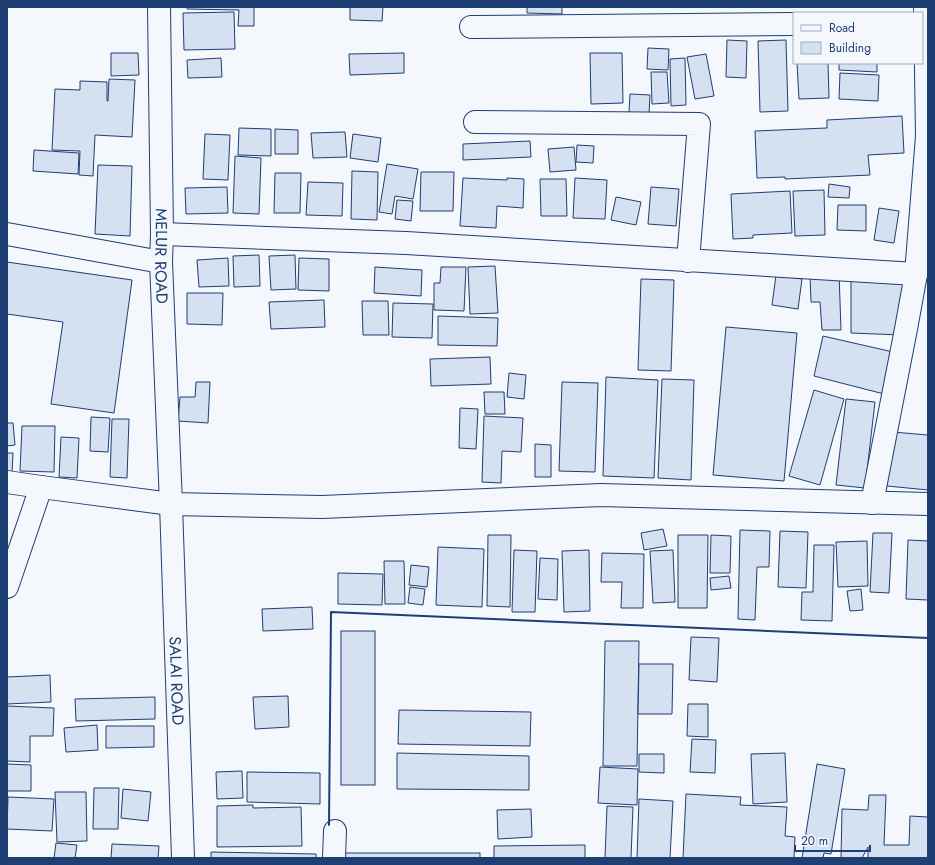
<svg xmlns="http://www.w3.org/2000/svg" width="935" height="865" viewBox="0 0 935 865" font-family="Jost,sans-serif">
<rect width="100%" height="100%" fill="#f4f7fb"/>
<g fill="#d5e0f0" stroke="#1d3f73">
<polygon points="187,7 254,7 254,26 238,26 239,10 187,9"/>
<polygon points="350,7 383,7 382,21 350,20"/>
<polygon points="527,7 562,7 562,14 527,13"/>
<polygon points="234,12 235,49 184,50 183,13"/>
<polygon points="727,40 747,41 746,78 726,77"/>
<polygon points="786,40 788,111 760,112 758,41"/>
<polygon points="648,48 669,49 668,70 647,69"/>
<polygon points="111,53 138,53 139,75 111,76"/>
<polygon points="404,53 404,73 350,75 349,54"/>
<polygon points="590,53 622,53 623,103 591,104"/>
<polygon points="706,54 714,96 695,99 687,57"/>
<polygon points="221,58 222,77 188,78 187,60"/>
<polygon points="685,58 686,105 671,106 670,59"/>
<polygon points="797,63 828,63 829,98 799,99"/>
<polygon points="839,63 877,63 877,72 839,70"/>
<polygon points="651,72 667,72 669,103 652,104"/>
<polygon points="840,73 879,75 878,101 839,99"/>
<polygon points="109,79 135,80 132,137 95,135 93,176 79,175 80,151 52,150 55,89 80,90 80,81 107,82 107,101 108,101"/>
<polygon points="630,94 650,95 649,114 629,113"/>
<polygon points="902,116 904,153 868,155 870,175 785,179 785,177 757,178 755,131 827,128 827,120"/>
<polygon points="239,128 271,129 271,156 238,155"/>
<polygon points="275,129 298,130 298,154 275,154"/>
<polygon points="345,132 347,157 313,158 311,133"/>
<polygon points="205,134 230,135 228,180 203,179"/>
<polygon points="353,134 381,138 378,162 350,158"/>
<polygon points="530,141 531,157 463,160 463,144"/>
<polygon points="577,145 594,146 593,163 576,162"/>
<polygon points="574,147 576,170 550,172 548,149"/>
<polygon points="34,150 79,153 78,174 33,171"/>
<polygon points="235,156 261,158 259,214 233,213"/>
<polygon points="387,164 418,169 413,199 395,196 392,214 379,212"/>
<polygon points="98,165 132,166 130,236 95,234"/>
<polygon points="352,171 378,172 377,220 351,219"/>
<polygon points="421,172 454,172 453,211 420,211"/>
<polygon points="275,173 301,173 300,213 274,213"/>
<polygon points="463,178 507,180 507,178 524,179 523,208 497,206 496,228 460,226"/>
<polygon points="575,178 607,180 605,219 573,218"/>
<polygon points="540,179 566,179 567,216 541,216"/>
<polygon points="308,182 343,183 342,216 306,215"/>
<polygon points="829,184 850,187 849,198 828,197"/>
<polygon points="227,187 228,213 186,214 185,188"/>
<polygon points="651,187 679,189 676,226 648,224"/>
<polygon points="824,190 825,235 795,236 793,191"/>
<polygon points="790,191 792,233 753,235 753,238 733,239 731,194"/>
<polygon points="616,197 641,202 636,225 611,220"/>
<polygon points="397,200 413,201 411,221 395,219"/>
<polygon points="838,205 866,205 866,231 837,230"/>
<polygon points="879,208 899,211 894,243 874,240"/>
<polygon points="259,255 260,286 234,287 233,256"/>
<polygon points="295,255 296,289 271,290 269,256"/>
<polygon points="228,258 229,286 199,287 197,260"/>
<polygon points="299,258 329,259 329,291 298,290"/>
<polygon points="7,262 132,280 114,413 51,404 63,322 7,314"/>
<polygon points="495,266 498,313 470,314 468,267"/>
<polygon points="375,267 422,270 421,296 374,293"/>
<polygon points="441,267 466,267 464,311 434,310 434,283 440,283"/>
<polygon points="839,273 841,330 822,330 820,302 811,302 810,275"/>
<polygon points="776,275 802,279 798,309 772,305"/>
<polygon points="851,278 903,279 901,335 851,333"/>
<polygon points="641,279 674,280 671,371 638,370"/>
<polygon points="187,293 223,293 222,325 187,324"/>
<polygon points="324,300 325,327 271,329 269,302"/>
<polygon points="362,301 388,301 389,335 363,335"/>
<polygon points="393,303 433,304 432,338 392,337"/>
<polygon points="438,316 498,318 497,346 438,345"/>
<polygon points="726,327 797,333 784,481 713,475"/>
<polygon points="823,336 893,352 884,394 814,376"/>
<polygon points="490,357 491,384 431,386 430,359"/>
<polygon points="509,373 526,375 524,399 507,397"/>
<polygon points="606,377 658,380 654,478 603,476"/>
<polygon points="662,379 694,380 691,480 658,478"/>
<polygon points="196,382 210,382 208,423 178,421 180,397 195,397"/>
<polygon points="562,382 598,383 595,472 559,471"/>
<polygon points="814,390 844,399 820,485 789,476"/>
<polygon points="484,392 504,392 505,414 485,414"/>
<polygon points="846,399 875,402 865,488 836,485"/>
<polygon points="460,408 478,409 476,449 459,448"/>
<polygon points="484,416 523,418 521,452 502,451 501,483 482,482"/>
<polygon points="91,417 110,418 108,452 90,451"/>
<polygon points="112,419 129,419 127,478 110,477"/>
<polygon points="7,423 13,423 15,445 7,446"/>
<polygon points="22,426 55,426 54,472 20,471"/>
<polygon points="893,432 928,435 928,490 887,486"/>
<polygon points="61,437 79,438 77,478 59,477"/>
<polygon points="535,444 551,445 551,477 535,477"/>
<polygon points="7,453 13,453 12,475 7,474"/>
<polygon points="663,529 667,546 644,550 641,533"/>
<polygon points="740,530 770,531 769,567 757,567 755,620 738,619"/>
<polygon points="780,531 808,532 806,588 778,587"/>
<polygon points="873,533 892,533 889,593 870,592"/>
<polygon points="488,535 511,535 510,607 487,606"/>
<polygon points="678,535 708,535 707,608 678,608"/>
<polygon points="711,535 731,536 730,573 710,573"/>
<polygon points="908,540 928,541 928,600 906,599"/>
<polygon points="867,541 868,586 838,587 836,542"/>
<polygon points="814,545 834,545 832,621 801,620 802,592 813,592"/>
<polygon points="438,547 484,549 482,607 436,605"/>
<polygon points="514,550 537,551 535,612 512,612"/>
<polygon points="589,550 590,611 564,612 562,551"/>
<polygon points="673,550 675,602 653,603 650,551"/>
<polygon points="602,553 644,554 643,608 621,608 622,582 601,582"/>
<polygon points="540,558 558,559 557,600 538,599"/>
<polygon points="384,561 404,561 405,604 385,604"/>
<polygon points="411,565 429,567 427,587 409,585"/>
<polygon points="338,573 383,574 382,605 338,604"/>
<polygon points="729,576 731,588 711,590 710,578"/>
<polygon points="410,587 425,589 423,605 408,603"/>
<polygon points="861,589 863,610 850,611 847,591"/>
<polygon points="312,607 313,629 263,631 262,609"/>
<rect x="341" y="631" width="34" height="154"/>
<polygon points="691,637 719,638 717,682 689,680"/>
<polygon points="605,641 639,641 637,766 603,766"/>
<polygon points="639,664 673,664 672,714 638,714"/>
<polygon points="50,675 51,702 7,704 7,677"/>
<polygon points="288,696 289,727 255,729 253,697"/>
<polygon points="155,697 155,719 76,721 75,699"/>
<polygon points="688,704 708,704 708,737 687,736"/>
<polygon points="7,706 54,708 53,736 30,736 30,762 7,761"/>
<polygon points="399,710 531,712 530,746 398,744"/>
<polygon points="97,725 98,750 66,752 64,728"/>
<polygon points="106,726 154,726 154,747 106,748"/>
<polygon points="692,739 716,740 715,773 690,772"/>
<polygon points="397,753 529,756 529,790 397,789"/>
<polygon points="785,753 787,802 753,804 751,754"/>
<polygon points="639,754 664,754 664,773 639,772"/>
<polygon points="7,764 31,765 31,791 7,791"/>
<polygon points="817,764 845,769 831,854 824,853 823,858 802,858"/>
<polygon points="600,767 638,769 637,805 598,803"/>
<polygon points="242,771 243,798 217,799 216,772"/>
<polygon points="247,772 320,773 320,804 247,802"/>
<polygon points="94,788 119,788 118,829 93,829"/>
<polygon points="123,789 151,792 148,821 121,818"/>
<polygon points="55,792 86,792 87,841 57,842"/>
<polygon points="686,794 741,797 740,805 787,807 785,836 795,837 794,858 683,858"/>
<polygon points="869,795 886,795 884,845 909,845 910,816 928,817 928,858 868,858 868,847 862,858 841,858 842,809 868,810"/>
<polygon points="8,797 54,799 52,831 7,829"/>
<polygon points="639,799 673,801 670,858 637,858"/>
<polygon points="253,805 253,808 301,807 302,846 217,847 217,806"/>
<polygon points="607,806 633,807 631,858 605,858"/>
<polygon points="531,809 532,837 498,839 497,810"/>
<polygon points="56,843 77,845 75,858 54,858"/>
<polygon points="112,844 159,846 158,858 111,858"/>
<polygon points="585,845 585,858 494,858 494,846"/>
<polygon points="211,852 316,854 316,858 211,858"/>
<rect x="342" y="853" width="138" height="5"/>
</g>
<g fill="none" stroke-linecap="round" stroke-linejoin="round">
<defs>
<g id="street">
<polyline points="471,27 794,24"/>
<polyline points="475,122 699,124 688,261"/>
<polyline points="7,234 161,262"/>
<polyline points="162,234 406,243 916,274"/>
<polyline points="872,503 906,329 916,274 927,136 925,7"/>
<polyline points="7,587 41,487"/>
<polyline points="334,858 335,831"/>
</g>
<g id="secondary">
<path id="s1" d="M 159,7 L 162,234 L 161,262 L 171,504 L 183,858"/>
<polyline points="7,482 41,487 171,504 322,507 601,495 928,504"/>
</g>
</defs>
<use href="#street" stroke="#1d3f73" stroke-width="24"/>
<use href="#secondary" stroke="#1d3f73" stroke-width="24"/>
<use href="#street" stroke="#f4f7fb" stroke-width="22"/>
<use href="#secondary" stroke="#f4f7fb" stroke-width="22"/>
<polyline stroke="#1d3f73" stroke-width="2" points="329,825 331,612 928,638"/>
</g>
<g text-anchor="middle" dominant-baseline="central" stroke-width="3" stroke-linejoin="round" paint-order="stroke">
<g font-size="16" fill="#1d3f73" stroke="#f4f7fb">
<text stroke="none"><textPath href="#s1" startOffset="249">MELUR ROAD</textPath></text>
<text stroke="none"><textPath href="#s1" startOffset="674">SALAI ROAD</textPath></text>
</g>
</g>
<rect width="935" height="865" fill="none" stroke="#1d3f73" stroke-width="16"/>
<rect x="793" y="12" width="130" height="52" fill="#f4f7fb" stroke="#9eadc5"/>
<rect x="801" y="25" width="20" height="6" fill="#f4f7fb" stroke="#9eadc5"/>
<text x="829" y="32" font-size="12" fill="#1d3f73">Road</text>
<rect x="801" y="42" width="20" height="12" fill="#d5e0f0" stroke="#9eadc5"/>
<text x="829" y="52" font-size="12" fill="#1d3f73">Building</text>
<path d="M795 845v6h75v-6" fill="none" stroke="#1d3f73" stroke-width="2"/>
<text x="801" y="845" font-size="12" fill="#1d3f73" stroke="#f4f7fb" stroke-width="3" paint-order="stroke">20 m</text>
</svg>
